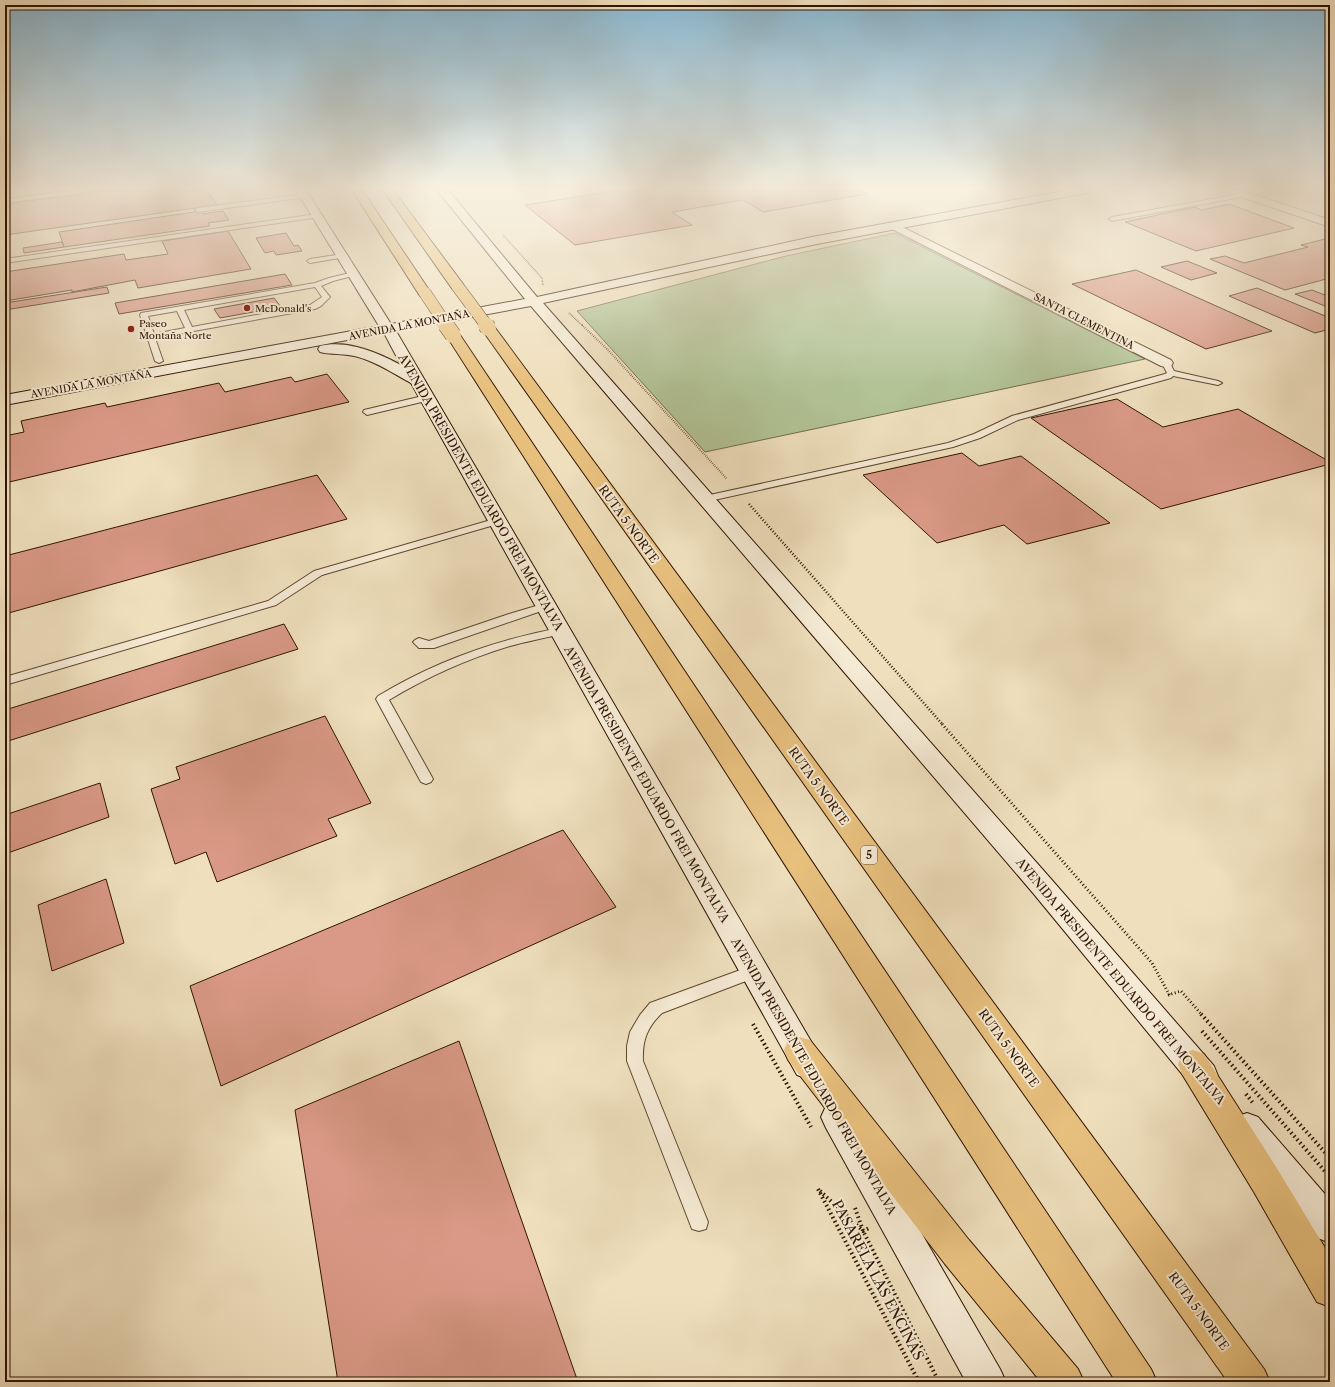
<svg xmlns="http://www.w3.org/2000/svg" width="1335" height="1387" viewBox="0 0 1335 1387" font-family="'Libre Caslon Text',serif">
<rect width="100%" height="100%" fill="#efdfbd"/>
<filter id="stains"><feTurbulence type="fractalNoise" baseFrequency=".005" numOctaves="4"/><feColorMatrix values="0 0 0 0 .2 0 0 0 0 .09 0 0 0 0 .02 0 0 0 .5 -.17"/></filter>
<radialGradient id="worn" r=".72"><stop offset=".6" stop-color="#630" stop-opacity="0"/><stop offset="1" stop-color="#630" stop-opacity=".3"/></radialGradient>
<polygon fill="#b2c396" stroke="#716c4b" points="895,233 1145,359 705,452 577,311 786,256"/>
<g fill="#da9986" stroke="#301400">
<polygon points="107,190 207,190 217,205 5,235 5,204"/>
<polygon points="620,190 858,190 867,194 763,212 743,200 672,212 692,225 575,245 525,205"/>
<polygon points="1229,204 1294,228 1196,251 1125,222 1195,207 1202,210"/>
<polygon points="201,211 203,214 223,211 229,220 208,223 210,226 64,247 59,232"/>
<polygon points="228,231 251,269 138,288 135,280 72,292 72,290 5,301 5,272 124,254 126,260 168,254 162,241"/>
<polygon points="286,233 294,246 298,245 302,251 276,255 274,251 265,253 256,238"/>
<polygon points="1329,238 1330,278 1285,290 1210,259 1225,256 1244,263 1308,247 1301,245"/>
<polygon points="62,242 64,247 24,253 23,248"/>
<polygon points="1187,261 1217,273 1191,280 1161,267"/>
<polygon points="1136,270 1272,331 1206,349 1072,284"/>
<polygon points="285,274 292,285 119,314 115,303"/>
<polygon points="107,287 109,293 5,310 5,303"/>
<polygon points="1257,288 1330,318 1330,329 1315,333 1229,296"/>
<polygon points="1312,290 1330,297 1330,308 1295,294"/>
<polygon points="274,298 281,307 220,318 214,309"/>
<polygon points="327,374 349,402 5,483 5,436 24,432 21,421 105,403 107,407 219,383 225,392 291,377 295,382"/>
<polygon points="1117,399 1163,427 1238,409 1330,462 1330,464 1161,509 1031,418"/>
<polygon points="962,453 979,466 1021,456 1110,523 1027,544 1004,525 937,543 863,475"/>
<polygon points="317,475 347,519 5,614 5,556"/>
<polygon points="284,624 298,649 5,742 5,710"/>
<polygon points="325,716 371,803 328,819 337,836 217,882 206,852 175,864 151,789 180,779 176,767"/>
<polygon points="100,783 109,817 5,854 5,815"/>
<polygon points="563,830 616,907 221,1086 190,986"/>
<polygon points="106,879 124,943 52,971 38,905"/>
<polygon points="459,1041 578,1382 338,1382 295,1110"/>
</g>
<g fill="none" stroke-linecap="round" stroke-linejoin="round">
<defs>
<g id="lane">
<polygon points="77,190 94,190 91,192 5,203 5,199"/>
<polygon points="1245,193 1247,194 1247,196 1112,221 1109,219 1112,217"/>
<polygon points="305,194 307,195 307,197 198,212 195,210 198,208"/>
<polygon points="317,214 320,216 319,217 5,263 5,259"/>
<polygon points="343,254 346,256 345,257 310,263 307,261 310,259"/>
<path d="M 354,272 L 356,273 L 356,275 L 333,281 L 321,286 L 330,297 L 321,306 L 315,309 L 155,338 L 163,361 L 159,363 L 155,361 L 140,315 L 141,313 L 315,283 L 329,278 ZM 315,287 L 322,297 L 310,305 L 192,327 L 184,310 ZM 177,311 L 185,328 L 154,334 L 148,316 Z"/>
<polygon points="1163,361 1169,361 1174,371 1218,381 1222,383 1218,385 1173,376 1171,378 1018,420 980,438 953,447 705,502 700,499 705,496 948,443 974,434 1012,416 1165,374 1167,373 1162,363"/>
<polygon points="427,395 431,398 430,400 367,415 363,412 364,410"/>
<polygon points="498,518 501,519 503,521 501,523 322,575 276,605 5,685 5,677 268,601 314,571"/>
<polygon points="546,603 550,604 551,606 550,608 434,648 419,648 413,642 415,640 419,638 429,641 509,614"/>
<path d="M 560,628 L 564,629 L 566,631 L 564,633 C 546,638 528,641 510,646 C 467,659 427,677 389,700 L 433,779 L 431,782 L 426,784 L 421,782 L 376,699 L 378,696 C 434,662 495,640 560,628 Z"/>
<path d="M 754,965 L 759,966 L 762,971 L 759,976 L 662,1013 C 647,1027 642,1041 643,1061 L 708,1222 L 706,1229 L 699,1231 L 692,1229 L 627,1061 L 627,1046 L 630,1032 L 640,1015 L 650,1003 Z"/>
</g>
<g id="street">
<polygon points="1226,190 1241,190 1330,220 1330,227 1227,192"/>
<polygon points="894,223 1171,360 1173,363 1171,366 1166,367 1161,366 890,228 888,226 890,224"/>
</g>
<g id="secondary">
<path d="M 296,190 L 306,190 L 391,324 L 525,299 L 437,190 L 448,190 L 537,297 L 812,237 L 1069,190 L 1091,190 L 1086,193 L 812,245 L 543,303 L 1051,879 L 1214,1066 L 1218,1076 L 1214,1086 L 1203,1090 L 1192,1086 L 1033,893 L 531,306 L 396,331 L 819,1055 L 823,1065 L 819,1075 L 808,1079 L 797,1075 L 411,383 C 394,374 377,362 358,357 C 345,353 332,355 320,352 L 318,349 L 320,346 C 346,339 379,353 401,365 L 384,333 L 5,405 L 5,395 L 379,326 Z"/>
<polygon points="837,1102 848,1106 1000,1369 1006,1382 966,1382 826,1128 821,1117 826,1106"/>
<polygon points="1247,1113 1258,1117 1330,1200 1330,1243 1318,1238 1236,1139 1231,1128 1236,1117"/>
</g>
<g id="highway">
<polygon points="352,190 362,190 431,293 430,296 420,296"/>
<polygon points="383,190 393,190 463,284 464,287 463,290 453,290"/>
<polygon points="488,324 493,325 1264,1369 1270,1382 1228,1382 483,331 481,328 483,325"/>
<polygon points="453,331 458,332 460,335 1151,1369 1157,1382 1116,1382 446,335 448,332"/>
<polygon points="799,1037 810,1040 969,1240 1078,1369 1084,1382 1041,1382 945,1264 788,1060 784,1050 788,1040"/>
<polygon points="1193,1050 1204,1054 1278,1170 1330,1256 1330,1307 1317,1302 1254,1192 1182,1074 1178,1064 1182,1054"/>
</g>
</defs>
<use href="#lane" stroke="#60472f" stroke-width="2"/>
<use href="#street" stroke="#60472f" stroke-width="2"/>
<use href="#secondary" stroke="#301400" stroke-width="2"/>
<use href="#highway" stroke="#301400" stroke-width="2"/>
<g stroke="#301400" stroke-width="1.5" stroke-dasharray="0.5 1" stroke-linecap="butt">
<polyline points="503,235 542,278 543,285"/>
<polyline points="569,313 583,326"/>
</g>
<polyline stroke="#301400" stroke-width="2" stroke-dasharray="0.5 1.5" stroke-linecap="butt" points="582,325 608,350 727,479"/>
<polyline stroke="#301400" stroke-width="2.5" stroke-dasharray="1 2" stroke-linecap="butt" points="749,504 943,725"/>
<g stroke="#301400" stroke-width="3" stroke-dasharray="1 2.5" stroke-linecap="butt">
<polyline points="942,724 1152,963 1170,996"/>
<polyline points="1168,995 1181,991 1202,1015"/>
</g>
<g stroke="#301400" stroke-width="4" stroke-dasharray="1.5 3" stroke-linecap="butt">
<polyline points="1201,1014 1330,1158"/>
<polyline points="753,1024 811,1127"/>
<polyline points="1202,1031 1330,1177"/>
<polyline points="1246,1094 1253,1103"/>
<polyline points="818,1189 919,1382"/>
<polyline points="820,1191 863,1231 869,1228"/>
<polyline points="855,1208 863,1231 939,1382"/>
</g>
<use href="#lane" fill="#f5ead4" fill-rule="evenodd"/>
<use href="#street" fill="#f5ead4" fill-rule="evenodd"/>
<use href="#secondary" fill="#f5ead4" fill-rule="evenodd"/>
<use href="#highway" fill="#e8c07e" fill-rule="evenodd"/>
<defs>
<g id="highway-bridge-far1">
<polyline points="458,287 487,326"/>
<polyline points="425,293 447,326"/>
</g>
<g id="highway-bridge">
<polyline points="446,325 453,335"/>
<polyline points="486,325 488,328"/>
</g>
</defs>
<use href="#highway-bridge-far1" stroke="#301400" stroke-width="13" stroke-linecap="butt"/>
<use href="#highway-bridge" stroke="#301400" stroke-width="17" stroke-linecap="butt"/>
<use href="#highway-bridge-far1" stroke="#e8c07e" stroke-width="12"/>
<use href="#highway-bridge" stroke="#e8c07e" stroke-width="16"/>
</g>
<linearGradient id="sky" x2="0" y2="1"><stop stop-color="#89b8d2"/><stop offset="0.49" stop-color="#f8f1e1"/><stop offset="1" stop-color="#f8f1e1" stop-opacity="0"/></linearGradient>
<rect width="1335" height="384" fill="url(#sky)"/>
<g fill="#8f2418" stroke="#f5ead4" stroke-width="1.5">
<circle cx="247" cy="308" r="4"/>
<circle cx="131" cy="329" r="4"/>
</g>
<g text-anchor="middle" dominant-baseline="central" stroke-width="4" stroke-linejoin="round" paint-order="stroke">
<g font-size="10" fill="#301400" stroke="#f5ead4" text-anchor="start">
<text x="255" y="308">McDonald's</text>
<text x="139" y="323">Paseo<tspan x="139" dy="12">Montaña Norte</tspan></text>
</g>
<g font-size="10" fill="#301400" stroke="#f5ead4">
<text transform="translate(1084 321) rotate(27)">SANTA CLEMENTINA</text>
<text transform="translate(409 325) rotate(-11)">AVENIDA LA MONTAÑA</text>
<text transform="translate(91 384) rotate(-10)">AVENIDA LA MONTAÑA</text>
</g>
<rect fill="#f5ead4" stroke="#6b5440" stroke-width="1" x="861" y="846" width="16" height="18" rx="3"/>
<g font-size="11" font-weight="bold" fill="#301400">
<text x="869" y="855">5</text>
</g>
<g font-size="12" fill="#301400" stroke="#f5ead4">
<text transform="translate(481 492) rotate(60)">AVENIDA PRESIDENTE EDUARDO FREI MONTALVA</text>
<text transform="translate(629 524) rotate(54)">RUTA 5 NORTE</text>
<text transform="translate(647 784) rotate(60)">AVENIDA PRESIDENTE EDUARDO FREI MONTALVA</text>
<text transform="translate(819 786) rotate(54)">RUTA 5 NORTE</text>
<text transform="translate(1121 981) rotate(50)">AVENIDA PRESIDENTE EDUARDO FREI MONTALVA</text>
<text transform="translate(1009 1048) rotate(54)">RUTA 5 NORTE</text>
<text transform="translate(814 1076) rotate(60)">AVENIDA PRESIDENTE EDUARDO FREI MONTALVA</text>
<text transform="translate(1199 1311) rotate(54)">RUTA 5 NORTE</text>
</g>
<g font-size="14" fill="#301400" stroke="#f5ead4">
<text transform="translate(878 1280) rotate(62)">PASARELA LAS ENCINAS</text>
</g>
</g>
<rect width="1335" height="1387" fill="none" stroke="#efdfbd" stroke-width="20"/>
<rect x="6" y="6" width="1323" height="1375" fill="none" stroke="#301400" stroke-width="2"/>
<rect x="10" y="10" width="1315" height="1367" fill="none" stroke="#301400"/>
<rect width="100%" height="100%" filter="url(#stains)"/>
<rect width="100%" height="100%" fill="url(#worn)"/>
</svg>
